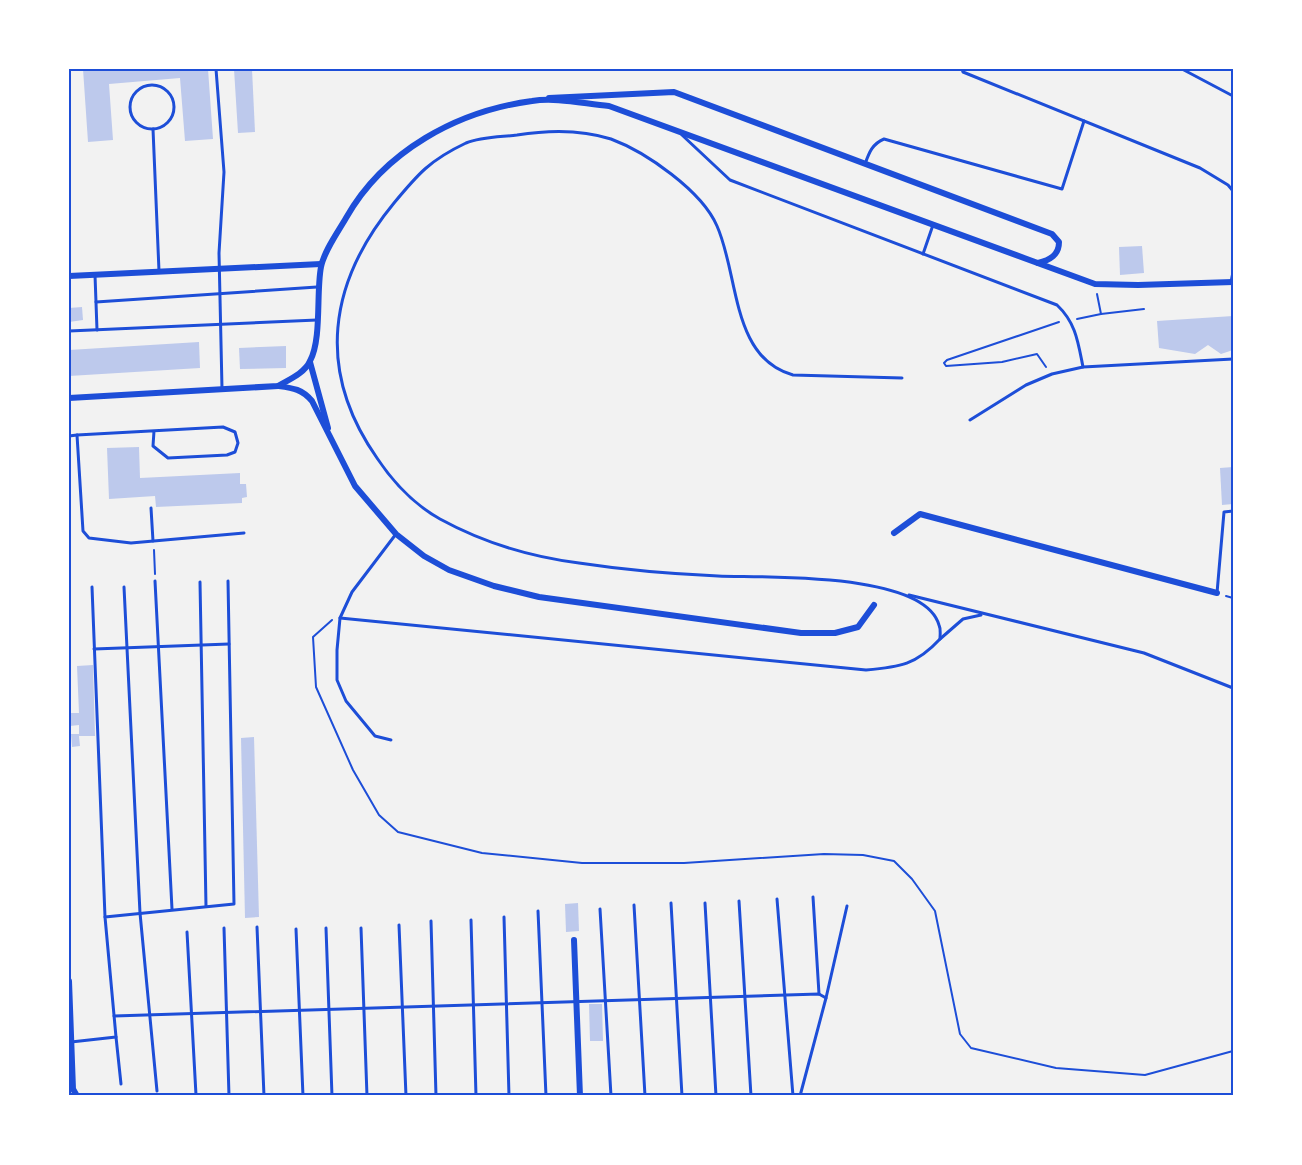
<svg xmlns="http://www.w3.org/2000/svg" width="1302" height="1165" viewBox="0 0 1302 1165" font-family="'Golos Text',sans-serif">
<rect width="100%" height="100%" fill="#f2f2f2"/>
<g fill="#bdc9ec">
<polygon points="83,69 208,69 213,139 185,141 180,78 109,84 113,140 88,142"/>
<polygon points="234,69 252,69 255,132 238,133"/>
<polygon points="1142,246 1144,273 1120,275 1119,247"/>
<polygon points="82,307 83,320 69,322 69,308"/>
<polygon points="1233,316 1233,350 1221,354 1208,345 1195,354 1159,348 1157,321"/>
<polygon points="199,342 200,368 69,376 69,350"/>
<polygon points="286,346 286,368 240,369 239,348"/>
<polygon points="139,447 140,478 240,473 240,484 246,484 247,497 242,498 242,503 156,507 155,496 109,499 107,448"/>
<polygon points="1233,467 1233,504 1222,505 1220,468"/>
<polygon points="93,665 95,736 79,736 80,746 72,747 71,734 79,734 79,725 70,726 70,713 79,713 77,666"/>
<polygon points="254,737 259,917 245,918 241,738"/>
<polygon points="578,903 579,931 566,932 565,904"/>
<polygon points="589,1004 602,1004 603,1041 590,1041"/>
</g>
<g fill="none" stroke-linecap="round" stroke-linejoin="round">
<g stroke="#1d4ed8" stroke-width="2">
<polyline points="1101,314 1144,309"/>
<polyline points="1077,319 1101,314 1097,294"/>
<polyline points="1046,367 1037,354 1002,362 946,366 944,363 947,360 1059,322"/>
<polyline points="154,550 155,574"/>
<polyline points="1226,596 1233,598"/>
<polyline points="332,620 313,637 316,687 353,770 379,815 398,832 482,853 582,863 684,863 824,854 863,855 894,861 912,879 935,911 960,1034 971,1048 1056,1068 1145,1075 1233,1051"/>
</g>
<g stroke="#1d4ed8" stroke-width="3">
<polyline points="216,69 224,172 219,253 222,388"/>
<polyline points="962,69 963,72 1200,168 1228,185 1233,191"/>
<polyline points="1182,69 1233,96"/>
<circle cx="152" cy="107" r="22"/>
<polyline points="153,129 159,271"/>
<path d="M 682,135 L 730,180 L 1057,305 C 1076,323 1078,342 1083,367"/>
<path d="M 865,164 C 869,153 872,144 884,139 L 1062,189 L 1084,121"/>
<polyline points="923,254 933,225"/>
<polyline points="95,275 97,330"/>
<polyline points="1231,282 1233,272"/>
<polyline points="96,302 317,287"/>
<polyline points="69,331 317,320"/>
<polyline points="970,420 1026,385 1052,374 1083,367 1233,359"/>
<polyline points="77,435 223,427 235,432 238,443 235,452 227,455 168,458 153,446 154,431"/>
<polyline points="69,436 77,435 83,531 89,538 131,543 244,533"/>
<polyline points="151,508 153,541"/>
<polyline points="155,581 172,909"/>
<polyline points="200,582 206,906"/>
<polyline points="92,587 105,917"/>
<polyline points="124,587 140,913 157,1091"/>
<polyline points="1217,593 1224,512 1233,511"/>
<polyline points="909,595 1144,653 1233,688"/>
<path d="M 340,618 L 866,670 C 900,667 916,665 940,639 C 940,635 941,629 939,625 C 924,571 763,578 718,576 C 673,574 625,570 579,563 C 532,557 482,542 440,519 C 415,505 393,482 377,458 C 316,371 328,283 394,203 C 418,174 430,160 466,143 C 481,137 501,137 517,135 C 548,130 580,129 611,139 C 646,152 702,191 717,226 C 739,275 731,358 793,375 L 902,378"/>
<polyline points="940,639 963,619 981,615"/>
<polyline points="94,649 229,644"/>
<polyline points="391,740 375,736 346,701 337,680 337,650 340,618 352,592 396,534"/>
<polyline points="813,897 819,994"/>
<polyline points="777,899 793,1096"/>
<polyline points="739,901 751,1096"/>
<polyline points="671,903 682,1096"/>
<polyline points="705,903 716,1096"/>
<polyline points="634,905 645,1096"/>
<polyline points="600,909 611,1096"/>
<polyline points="538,911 546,1096"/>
<polyline points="504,917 509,1096"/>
<polyline points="471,920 476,1096"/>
<polyline points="431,921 436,1096"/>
<polyline points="399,925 406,1096"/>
<polyline points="257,927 264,1096"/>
<polyline points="224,928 229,1096"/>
<polyline points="326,928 332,1096"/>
<polyline points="361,928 367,1096"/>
<polyline points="296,929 303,1096"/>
<polyline points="187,932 196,1095"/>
<polyline points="826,998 847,906"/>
<polyline points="114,1016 819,994 826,998 800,1096"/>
<polyline points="116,1037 121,1084"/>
<polyline points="71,1042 116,1037 105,917 234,904 228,581"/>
</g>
<g stroke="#1d4ed8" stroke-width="6">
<path d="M 549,98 L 674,92 L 1052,234 L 1059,242 C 1059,255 1050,260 1038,263"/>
<polyline points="69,276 321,264"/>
<polyline points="310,362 328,428"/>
<path d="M 278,386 C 293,388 302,389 312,401 L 355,486 L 396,534 L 424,556 L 449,570 L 494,586 L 539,597 L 801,633 L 835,633 L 858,627 L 874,605"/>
<path d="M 69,398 L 278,386 C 288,380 305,373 310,361 C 322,339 316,292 321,267 C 324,251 338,232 346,218 C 384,151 457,111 532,101 C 556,97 585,104 609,106 L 1095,284 L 1138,285 L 1233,282"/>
<polyline points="894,533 920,514 1217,593"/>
<polyline points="574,940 580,1096"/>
<polyline points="69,981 73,1089 77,1096"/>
</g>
</g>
<rect width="1302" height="1165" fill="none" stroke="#ffffff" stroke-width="141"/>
<rect x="70" y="70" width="1162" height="1024" fill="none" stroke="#1d4ed8" stroke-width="2"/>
</svg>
